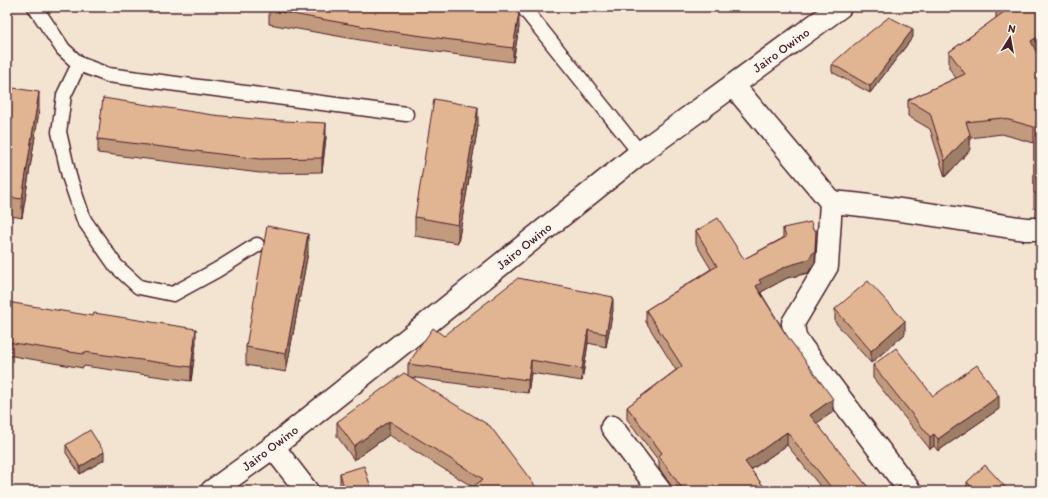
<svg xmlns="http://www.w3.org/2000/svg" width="1048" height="498" viewBox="0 0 1048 498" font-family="Itim,sans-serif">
<rect width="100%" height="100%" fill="#f3e3d1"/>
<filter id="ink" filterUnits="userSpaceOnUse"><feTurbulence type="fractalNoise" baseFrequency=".025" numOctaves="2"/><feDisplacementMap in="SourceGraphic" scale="8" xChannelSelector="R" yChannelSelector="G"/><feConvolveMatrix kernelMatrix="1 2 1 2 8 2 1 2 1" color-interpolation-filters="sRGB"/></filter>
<g filter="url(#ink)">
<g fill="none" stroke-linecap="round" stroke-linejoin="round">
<defs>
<g id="service">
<polyline points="35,7 63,49 79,64 108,75 406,114"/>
<polyline points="523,7 640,153"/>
<polyline points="79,64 64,95 59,132 69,176 84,220 116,266 139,287 173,294 217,270 257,245"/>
</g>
<g id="minor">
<polyline points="733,85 831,202"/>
<polyline points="612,427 660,491"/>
<polyline points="273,447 307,491"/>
<polyline points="212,491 273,447 640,153 840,7"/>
<path d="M 910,491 L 795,338 L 793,323 L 827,266 L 831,202 C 896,207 961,220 1026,229 L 1041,229"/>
</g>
</defs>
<use href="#service" stroke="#4a1f2b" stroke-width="17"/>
<use href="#minor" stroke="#4a1f2b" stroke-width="25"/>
<use href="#service" stroke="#fbf7ec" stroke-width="14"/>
<use href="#minor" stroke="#fbf7ec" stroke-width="22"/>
</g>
<g fill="#c29b7e" stroke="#4a1f2b">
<polygon points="996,7 1041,7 1037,53 1041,62 1041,209 1034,209 1034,143 1002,134 970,138 970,150 945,177 930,129 908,116 908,100 956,78 949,68 949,52 996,18"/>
<polygon points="269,10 519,27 513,62 400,47 269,24"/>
<polygon points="913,37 870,93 832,72 832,64"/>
<polygon points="7,87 39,111 22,218 7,215"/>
<polygon points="478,125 458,243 415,236 415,217"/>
<polygon points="326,137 322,172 260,173 98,153 98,139"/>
<polygon points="783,228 816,243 815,262 808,273 787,278 761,292 761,293 833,412 816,423 871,491 824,491 787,445 751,470 767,491 675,491 659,468 659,461 627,419 627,407 676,370 646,322 646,310 711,269 696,244 696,231 744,259 783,238"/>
<polygon points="308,252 286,372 246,365 246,347"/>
<polygon points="7,302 196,343 191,381 84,366 83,368 7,355"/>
<polygon points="835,309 905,334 871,363 835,322"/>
<polygon points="613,310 606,347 588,343 582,381 531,373 528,393 409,377 539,491 473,487 389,435 354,460 337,436 337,422 408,376 408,364 444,336"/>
<polygon points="873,365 933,396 999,409 938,451 934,446 930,449 873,378"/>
<polygon points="66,445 104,460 80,474 66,453"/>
<polygon points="340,473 372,491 341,491 340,487"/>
<polygon points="967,482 1009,491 967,491"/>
</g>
<g fill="#9e7e66" stroke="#4a1f2b">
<polygon points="519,13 519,27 513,62 513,48"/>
<polygon points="913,29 913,37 870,93 870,86"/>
<polygon points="1041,35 1041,51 1031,57 1031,41"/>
<polygon points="39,92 39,111 22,218 22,199"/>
<polygon points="478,107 478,125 458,243 458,225"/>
<polygon points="326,123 326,137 322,172 322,158"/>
<polygon points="970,134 970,150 945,177 945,161"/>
<polygon points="816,230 815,262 808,273 787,278 761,292 761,295 756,286 759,280"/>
<polygon points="308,234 308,252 286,372 286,354"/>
<polygon points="613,297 613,310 606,347 606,334"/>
<polygon points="905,321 905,334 871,363 871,351"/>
<polygon points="196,329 196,343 191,381 191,367"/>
<polygon points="588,330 588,343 582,381 582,369"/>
<polygon points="531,360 531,373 528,393 528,380"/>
<polygon points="999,396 999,409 938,451 938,439"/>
<polygon points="833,399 833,412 810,428 810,415"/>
<polygon points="389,421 389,435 354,460 354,446"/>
<polygon points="787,432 787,445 745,474 745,462"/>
<polygon points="934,434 934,446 930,449 930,437"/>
<polygon points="104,452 104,460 80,474 80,467"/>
</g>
<g fill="#e1b492" stroke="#4a1f2b">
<polygon points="269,7 468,7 519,13 513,48 400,33 269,10"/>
<polygon points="1001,7 1041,7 1041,35 1031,41 1041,62 1041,193 1034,193 1034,127 1002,118 966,122 970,134 945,161 930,113 908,100 965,74 949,52 1004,12"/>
<polygon points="889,17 913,29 870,86 832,64 850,48"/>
<polygon points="7,87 39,92 22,199 7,197"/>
<polygon points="103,98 213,115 264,120 326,123 322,158 260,159 98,139"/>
<polygon points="434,99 478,107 458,225 415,217"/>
<polygon points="718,218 744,259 786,237 783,228 811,222 813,230 816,230 815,250 808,260 787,266 759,280 761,283 756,286 785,333 833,399 810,415 871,491 834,491 787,432 745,462 767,491 684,491 659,456 662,453 627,407 682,366 646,310 717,266 696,231"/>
<polygon points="267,226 308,234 286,354 246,347"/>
<polygon points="518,278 613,297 606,334 588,330 582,369 531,360 528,380 408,364 433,328 444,336"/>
<polygon points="868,281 905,321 871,351 835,309"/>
<polygon points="7,302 93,316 94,313 196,329 191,367 84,352 83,354 7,342"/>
<polygon points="896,348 933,396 977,365 999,396 938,439 934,434 930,437 873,365"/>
<polygon points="404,373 490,426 539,491 468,491 483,479 389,421 354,446 337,422"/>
<polygon points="90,430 104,452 80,467 66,445"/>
<polygon points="985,465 1009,491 976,491 967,482"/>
<polygon points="364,466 372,491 345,491 340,473"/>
<polygon points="900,486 906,491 892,491"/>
</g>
</g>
<g text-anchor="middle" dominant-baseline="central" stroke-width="3.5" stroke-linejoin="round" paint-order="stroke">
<g font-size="13" fill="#4a1f2b" stroke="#fbf7ec">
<text transform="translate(781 50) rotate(-36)">Jairo Owino</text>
<text transform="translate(524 246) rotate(-39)">Jairo Owino</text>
<text transform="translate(270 448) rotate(-37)">Jairo Owino</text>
</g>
</g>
<rect width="1048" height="498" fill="none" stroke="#fbf7ec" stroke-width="24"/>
<rect x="12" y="12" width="1024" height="474" fill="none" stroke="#4a1f2b" stroke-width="1.5" filter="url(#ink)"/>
<g transform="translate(1010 38) rotate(11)" stroke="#fbf7ec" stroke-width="3" paint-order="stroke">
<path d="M0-3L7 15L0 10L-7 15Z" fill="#4a1f2b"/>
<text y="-6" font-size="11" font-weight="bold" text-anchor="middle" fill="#4a1f2b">N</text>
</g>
</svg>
